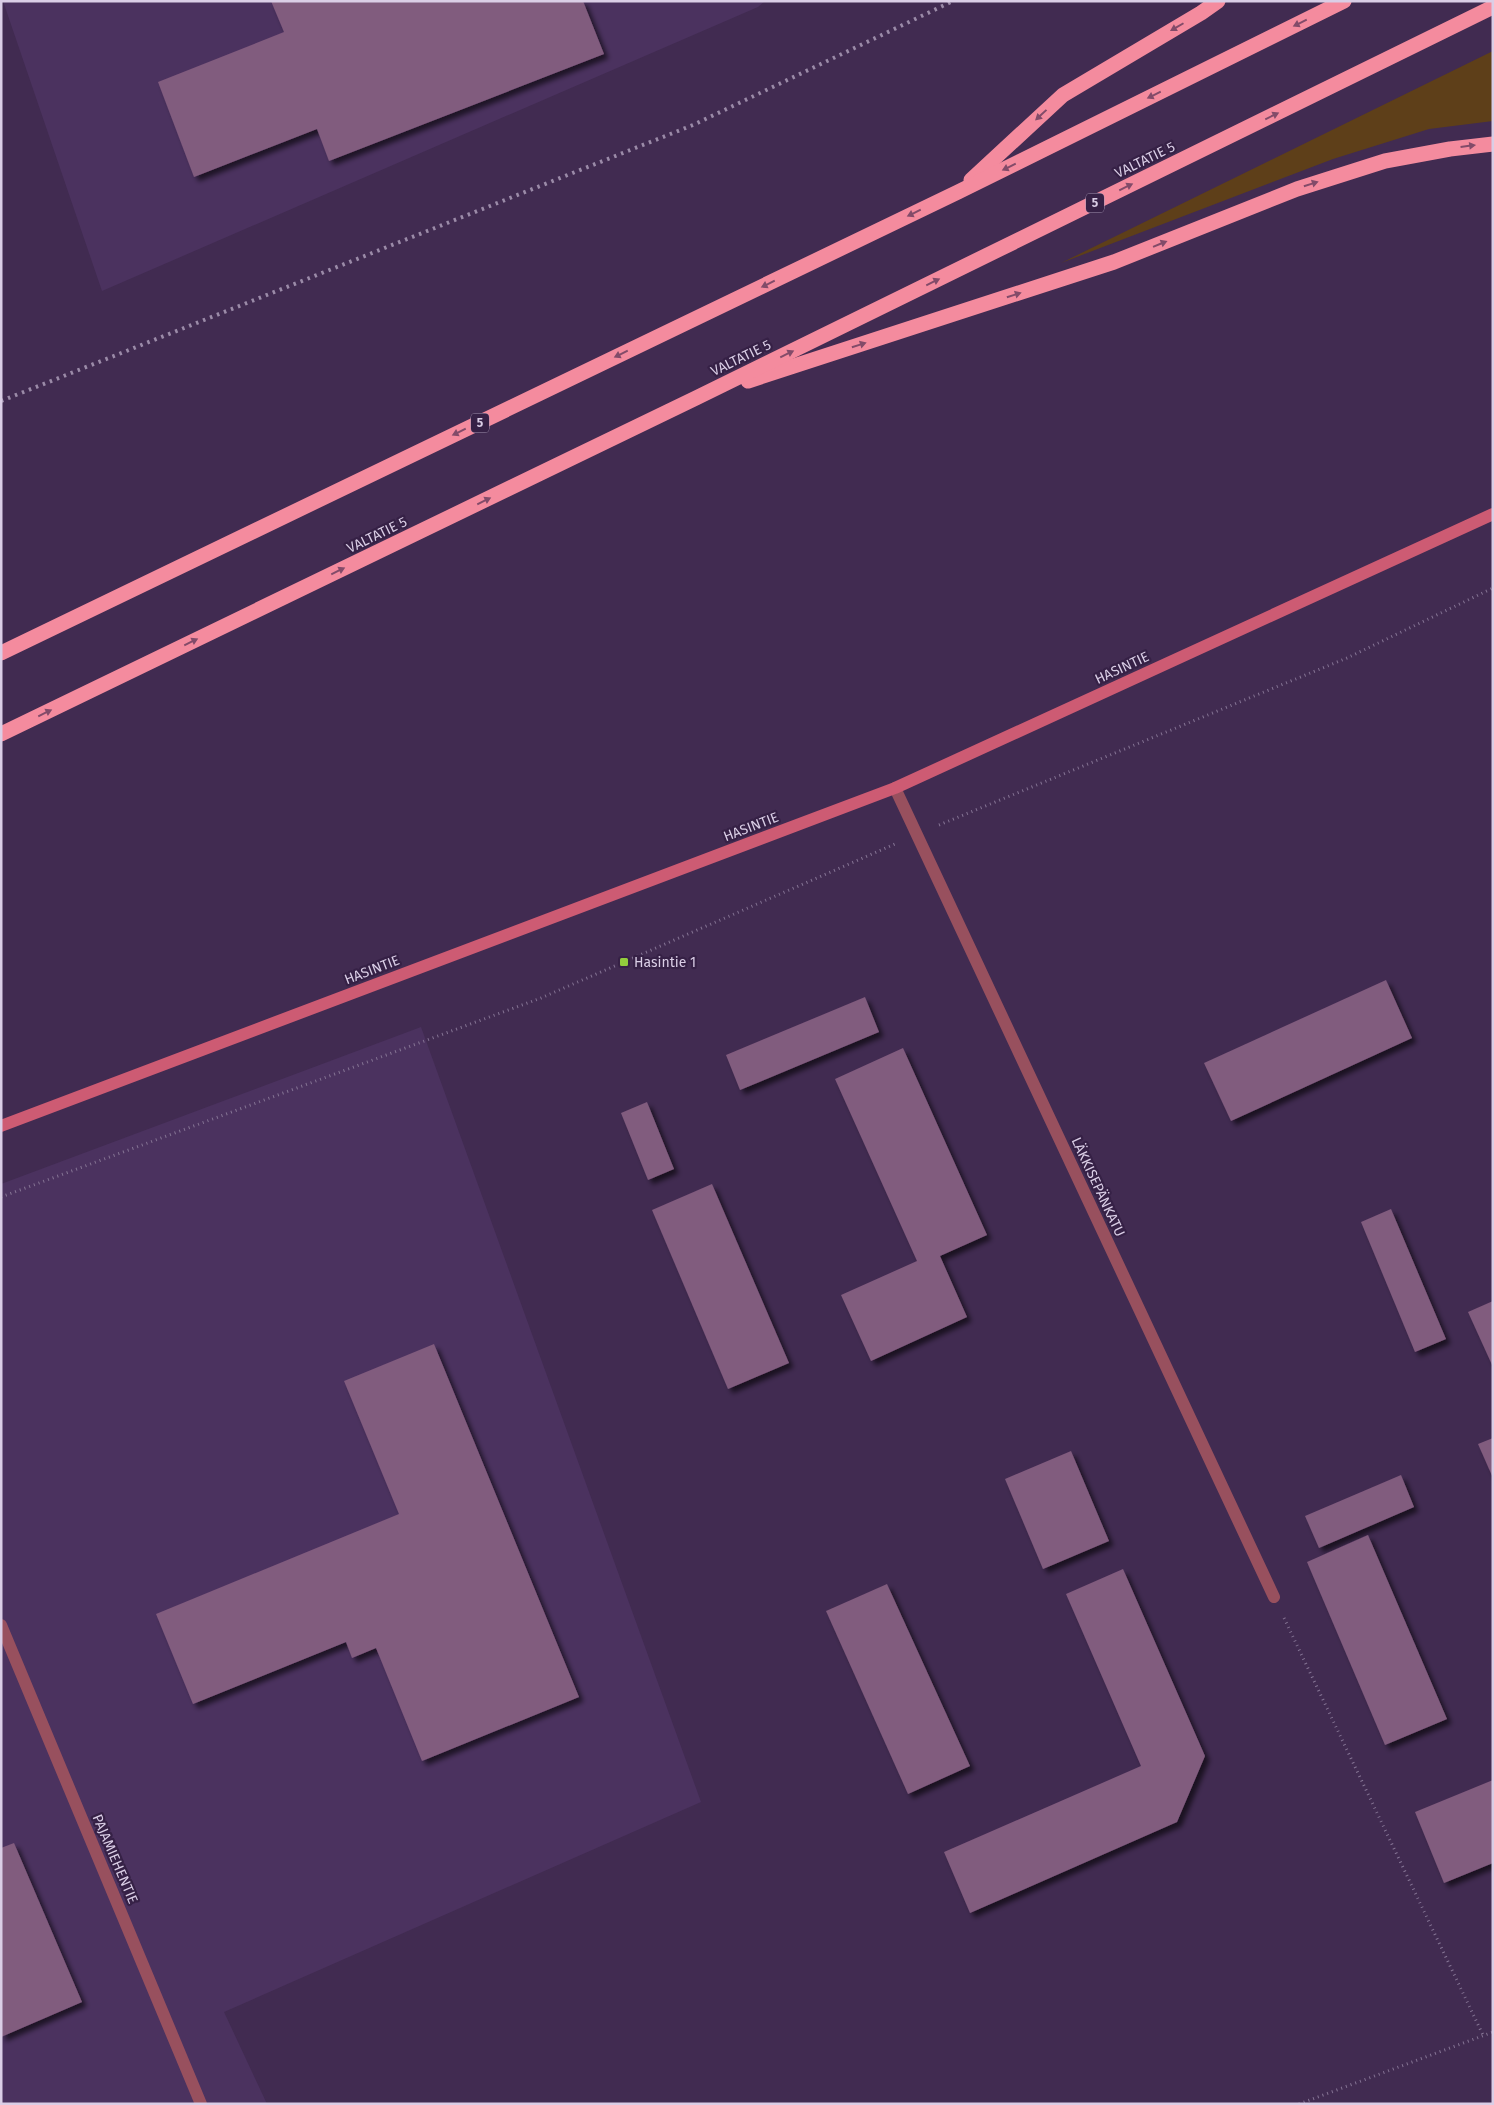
<svg xmlns="http://www.w3.org/2000/svg" width="1494" height="2105" viewBox="0 0 1494 2105" font-family="'Fira Sans',sans-serif">
<defs>
<filter id="shadow"><feDropShadow dx="4.5" dy="4.5" stdDeviation="2.5" flood-color="#0009"/></filter>
</defs>
<rect width="100%" height="100%" fill="#412b51"/>
<g fill="#4b325f">
<polygon points="3,1 765,1 758,7 102,291"/>
<polygon points="421,1027 701,1802 224,2012 267,2104 1,2104 1,1184"/>
</g>
<polygon fill="#5e3f19" points="1493,51 1493,121 1429,129 1333,159 1061,263"/>
<g fill="#815b7e" filter="url(#shadow)">
<polygon points="271,1 583,1 604,54 329,161 317,129 194,177 158,82 284,32"/>
<polygon points="1386,980 1412,1038 1231,1121 1204,1063"/>
<polygon points="865,997 879,1032 740,1090 726,1055"/>
<polygon points="903,1048 987,1235 940,1256 967,1317 871,1361 841,1295 917,1261 835,1079"/>
<polygon points="647,1102 674,1169 648,1180 621,1113"/>
<polygon points="712,1184 789,1363 728,1389 652,1210"/>
<polygon points="1391,1209 1446,1339 1415,1352 1361,1222"/>
<polygon points="1493,1301 1493,1367 1468,1312"/>
<polygon points="434,1344 579,1697 422,1761 376,1648 352,1658 346,1642 193,1704 156,1614 399,1514 344,1381"/>
<polygon points="1493,1438 1493,1478 1478,1444"/>
<polygon points="1071,1451 1109,1541 1043,1569 1005,1479"/>
<polygon points="1401,1475 1414,1507 1319,1548 1305,1516"/>
<polygon points="1368,1535 1447,1719 1385,1745 1307,1562"/>
<polygon points="1123,1569 1205,1756 1177,1822 970,1913 944,1852 1141,1766 1066,1594"/>
<polygon points="887,1584 970,1766 908,1794 826,1611"/>
<polygon points="1493,1780 1493,1863 1444,1883 1415,1812"/>
<polygon points="14,1843 82,2002 1,2037 1,1848"/>
</g>
<g fill="none" stroke-linecap="round" stroke-linejoin="round">
<g stroke="#857494" stroke-width="3" stroke-dasharray="1 4" stroke-linecap="butt">
<polyline points="939,825 1347,658 1493,588"/>
<polyline points="1,1197 541,998 895,844"/>
<polyline points="1284,1618 1483,2035"/>
<polyline points="1299,2104 1493,2032"/>
</g>
<g stroke="#98505e" stroke-width="12">
<polyline points="895,788 1274,1597"/>
<polyline points="1,1625 201,2104"/>
</g>
<polyline stroke="#cd5b73" stroke-width="12" points="1,1126 895,788 1493,514"/>
<g stroke="#f48b9e" stroke-width="15">
<polyline points="971,180 1063,95 1201,13 1218,1"/>
<polyline points="748,381 1114,262 1297,189 1385,161 1450,149 1493,144"/>
<polyline points="1,653 958,192 1344,1"/>
<polyline points="1,734 696,398 1493,7"/>
</g>
<polyline stroke="#9b8ba8" stroke-width="4" stroke-dasharray="2.5 5" stroke-linecap="butt" points="1,401 693,125 953,1"/>
</g>
<defs><path id="oneway-solid" d="M-6-.8H1V-3.2L6.5 0L1 3.2V.8H-6Z" transform="scale(1.25)"/></defs>
<g fill="#824b69">
<use href="#oneway-solid" transform="translate(1300 23) rotate(154)"/>
<use href="#oneway-solid" transform="translate(1177 27) rotate(150)"/>
<use href="#oneway-solid" transform="translate(1154 95) rotate(154)"/>
<use href="#oneway-solid" transform="translate(1041 115) rotate(137)"/>
<use href="#oneway-solid" transform="translate(1272 116) rotate(-26)"/>
<use href="#oneway-solid" transform="translate(1468 146) rotate(-7)"/>
<use href="#oneway-solid" transform="translate(1009 167) rotate(154)"/>
<use href="#oneway-solid" transform="translate(1311 184) rotate(-18)"/>
<use href="#oneway-solid" transform="translate(1126 187) rotate(-26)"/>
<use href="#oneway-solid" transform="translate(914 213) rotate(154)"/>
<use href="#oneway-solid" transform="translate(1160 244) rotate(-22)"/>
<use href="#oneway-solid" transform="translate(933 282) rotate(-26)"/>
<use href="#oneway-solid" transform="translate(768 284) rotate(154)"/>
<use href="#oneway-solid" transform="translate(1014 295) rotate(-18)"/>
<use href="#oneway-solid" transform="translate(859 345) rotate(-18)"/>
<use href="#oneway-solid" transform="translate(621 354) rotate(154)"/>
<use href="#oneway-solid" transform="translate(787 354) rotate(-26)"/>
<use href="#oneway-solid" transform="translate(459 432) rotate(154)"/>
<use href="#oneway-solid" transform="translate(484 501) rotate(-26)"/>
<use href="#oneway-solid" transform="translate(338 571) rotate(-26)"/>
<use href="#oneway-solid" transform="translate(191 642) rotate(-26)"/>
<use href="#oneway-solid" transform="translate(45 713) rotate(-26)"/>
</g>
<rect fill="#93cc3d" stroke="#362146" stroke-width="2" x="619" y="957" width="10" height="10" rx="2.5"/>
<g text-anchor="middle" dominant-baseline="central" stroke-width="4.5" stroke-linejoin="round" paint-order="stroke">
<g fill="#362146" stroke="#a99ab6" stroke-width="1">
<rect x="1086" y="193.5" width="18" height="19" rx="4"/>
<rect x="471" y="413.5" width="18" height="19" rx="4"/>
</g>
<g font-size="12" font-weight="bold" fill="#dacee6">
<text x="1095" y="203">5</text>
<text x="480" y="423">5</text>
</g>
<g font-size="14" fill="#dacee6" stroke="#362146">
<text transform="translate(1145 160) rotate(-26)">VALTATIE 5</text>
<text transform="translate(741 358) rotate(-26)">VALTATIE 5</text>
<text transform="translate(377 535) rotate(-26)">VALTATIE 5</text>
<text transform="translate(1122 668) rotate(-25)">HASINTIE</text>
<text transform="translate(751 827) rotate(-21)">HASINTIE</text>
<text transform="translate(372 970) rotate(-21)">HASINTIE</text>
<text transform="translate(1098 1187) rotate(65)">LÄKKISEPÄNKATU</text>
<text transform="translate(115 1859) rotate(67)">PAJAMIEHENTIE</text>
</g>
<g font-size="14" fill="#dacee6" stroke="#362146" text-anchor="start">
<text x="634" y="962">Hasintie 1</text>
</g>
</g>
<rect width="1494" height="2105" fill="none" stroke="#dacee6" stroke-width="5"/>
</svg>
